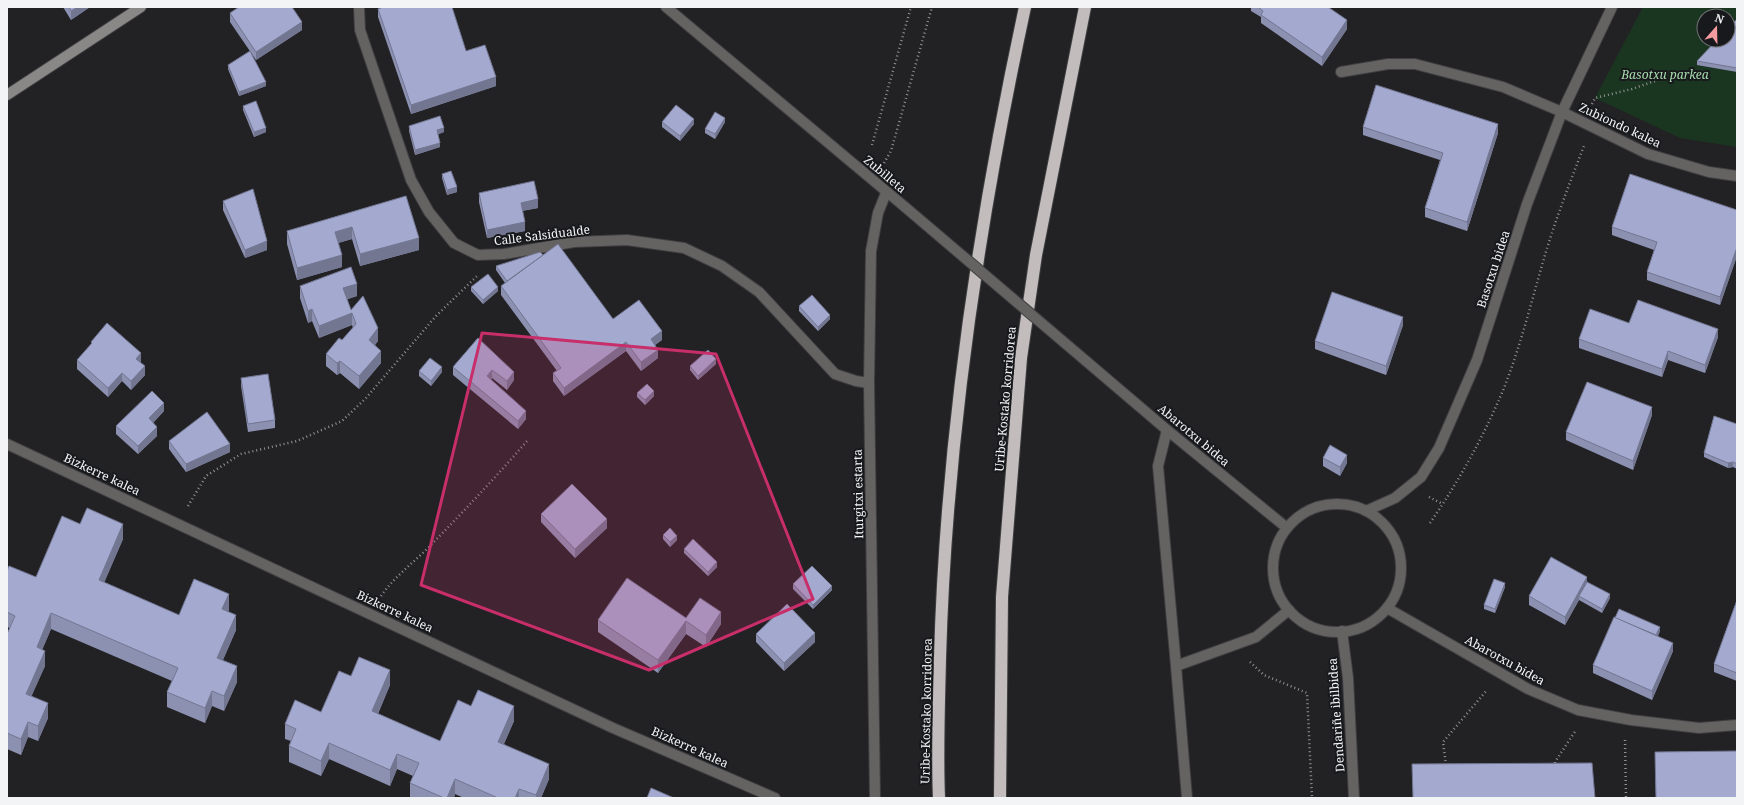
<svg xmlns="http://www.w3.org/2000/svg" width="1744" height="805" viewBox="0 0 1744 805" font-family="'Noto Serif',serif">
<rect width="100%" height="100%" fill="#222225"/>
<path fill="#1b3620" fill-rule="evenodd" d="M 1643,7 L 1737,7 L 1737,147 L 1680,138 L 1595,98 ZM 1704,16 L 1728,16 L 1728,40 L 1704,40 Z"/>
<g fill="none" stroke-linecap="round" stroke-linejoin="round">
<defs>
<g id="lane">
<polyline points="359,7 360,30 411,180 429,212 454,243 478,255 504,254 574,242 627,240 684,248 722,266 759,292 835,374 856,381 869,383"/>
<polyline points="1341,72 1388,64 1415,64 1503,87 1562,112"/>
</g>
<g id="street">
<polyline points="666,7 905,207"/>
<polyline points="1562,112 1648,154 1709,172 1737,176"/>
<polyline points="1086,361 1167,430 1287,528"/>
<polyline points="1167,430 1158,466 1176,666 1187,798"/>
<polyline points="7,444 613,728 775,798"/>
<circle cx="1337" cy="568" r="64"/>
<polyline points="1366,511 1395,498 1421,477 1439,448 1477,360 1527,204 1562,112 1612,7"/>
<polyline points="1387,608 1528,689 1578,710 1631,720 1699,728 1737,725"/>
<polyline points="1342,631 1348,678 1354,798"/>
<polyline points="1176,666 1256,637 1289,610"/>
<polyline points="875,798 869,383 871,251 878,213 886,193"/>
</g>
<polyline id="secondary" points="7,95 141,7"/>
<g id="highway">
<path d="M 939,798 C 937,751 939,705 940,658 C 946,440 979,220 1025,7"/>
<polyline points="1000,798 1002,597 1021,358 1036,255 1085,7"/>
</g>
</defs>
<use href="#lane" stroke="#3f3f42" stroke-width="12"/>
<use href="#street" stroke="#3f3f42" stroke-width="12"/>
<use href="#secondary" stroke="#3f3f42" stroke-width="12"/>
<use href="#highway" stroke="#3f3f42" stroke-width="14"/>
<g stroke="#919294" stroke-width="2.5" stroke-dasharray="1 3" stroke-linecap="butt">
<polyline points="1592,104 1595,98 1632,89 1669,76"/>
<polyline points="872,145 911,7"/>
<polyline points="884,163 891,151 932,7"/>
<polyline points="1429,497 1443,504"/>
<polyline points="188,506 206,476 241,454 297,441 342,421 366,398 436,316 477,276"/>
<path d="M 1430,523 C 1459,481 1484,436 1504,388 C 1521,345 1532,299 1545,255 C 1556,218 1570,182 1584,146"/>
<path d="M 381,596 C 394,577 413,563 430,546 C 463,512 496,477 527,441"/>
<polyline points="1250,662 1264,675 1307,693 1312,798"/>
<polyline points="1625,740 1626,798"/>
<polyline points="1446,765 1443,742 1487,690"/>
<polyline points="1555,767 1555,762 1576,730"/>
</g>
<use href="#lane" stroke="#656362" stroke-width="10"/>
<use href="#street" stroke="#656362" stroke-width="10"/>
<use href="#secondary" stroke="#8a8787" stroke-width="10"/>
<use href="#highway" stroke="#c2bdbc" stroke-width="12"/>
<defs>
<polyline id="street-bridge" points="905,207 1086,361"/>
</defs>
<use href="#street-bridge" stroke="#3f3f42" stroke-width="12" stroke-linecap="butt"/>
<use href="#street-bridge" stroke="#656362" stroke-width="10"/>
</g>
<g fill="#8c91b2">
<polygon points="63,7 90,7 71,20"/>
<polygon points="1251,7 1328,7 1347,29 1322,66 1261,23 1261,17 1251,11"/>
<polygon points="378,9 466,51 496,86 411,114 378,17"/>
<polygon points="230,13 302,30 256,60 230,22"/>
<polygon points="1737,19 1737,72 1697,65 1697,61"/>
<polygon points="228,65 266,86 239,96 228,69"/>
<polygon points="243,106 266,132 254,137 243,110"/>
<polygon points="662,122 694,124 680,141 662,127"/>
<polygon points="725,122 715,139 705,133 705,129"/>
<polygon points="409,126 444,132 438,134 440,147 415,155 409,131"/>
<polygon points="1363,127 1498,133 1467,231 1425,217 1425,208 1440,160 1363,135"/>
<polygon points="442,174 457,192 447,195 442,178"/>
<polygon points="479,193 538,208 522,211 525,231 487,238 479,202"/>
<polygon points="406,196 419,250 360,266 352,239 338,243 342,267 297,280 287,244 287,231"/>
<polygon points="223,201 267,250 245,258 223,210"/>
<polygon points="1737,210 1737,256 1720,305 1647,280 1647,272 1654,250 1612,235 1612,227"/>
<polygon points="543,255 613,319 662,340 655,345 658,358 641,371 626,351 564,396 553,381 553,373 557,371 501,295 501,286 505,283 496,270 496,266"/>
<polygon points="300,286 357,296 347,299 351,310 378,341 375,345 381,363 359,389 340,373 337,375 326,366 326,354 342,340 353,328 352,325 319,338 312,321 308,323 300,298"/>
<polygon points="471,287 498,291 483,304 471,291"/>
<polygon points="799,306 830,319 818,331 799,311"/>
<polygon points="1629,323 1718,337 1705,373 1668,360 1662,377 1579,348 1579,339"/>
<polygon points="1403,325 1386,375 1315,349 1315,341"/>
<polygon points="478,338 514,380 507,390 492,378 491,380 526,419 518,429 453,375 453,367"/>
<polygon points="91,342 141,361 140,362 145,375 131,390 122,381 108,397 77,369 77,360 91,345"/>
<polygon points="716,364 698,380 690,370 690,366"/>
<polygon points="419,371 442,372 431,386 419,376"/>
<polygon points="241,378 275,420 275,428 248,432 241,386"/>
<polygon points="637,393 654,396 645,405 637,397"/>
<polygon points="164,411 153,423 157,436 138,454 116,434 116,426"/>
<polygon points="1652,415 1633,470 1566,440 1566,432"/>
<polygon points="1737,424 1737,469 1733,467 1728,468 1704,457 1704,453"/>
<polygon points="169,441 230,452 186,472 169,449"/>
<polygon points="1323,458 1347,463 1340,476 1323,466"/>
<polygon points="541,514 607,528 575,558 541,522"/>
<polygon points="80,524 123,539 104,582 179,615 229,610 228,612 236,630 223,660 237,682 224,711 212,706 205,723 167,707 167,692 172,681 51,629 42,650 45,666 31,696 48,718 38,741 28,737 21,755 7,749 7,634 10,628 7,627 7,571 36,577"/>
<polygon points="663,535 677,540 670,547 663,539"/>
<polygon points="684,549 717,567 708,576 684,553"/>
<polygon points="1587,582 1610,598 1602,613 1579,600 1565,625 1529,605 1529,596"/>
<polygon points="793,584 832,590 813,609 793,589"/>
<polygon points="1505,587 1495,613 1484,609 1484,605"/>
<polygon points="1737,600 1737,681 1714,672 1714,664"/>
<polygon points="686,618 721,624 706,647 686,634 658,673 598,632 598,620"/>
<polygon points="1660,631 1658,636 1673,651 1652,700 1593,673 1593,665"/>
<polygon points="756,634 815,642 784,671 756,642"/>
<polygon points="351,676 390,685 378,714 440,741 471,706 514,721 504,744 549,779 541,798 464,798 455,794 454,798 410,798 410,783 413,776 397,769 390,786 329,759 321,776 289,762 289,746 291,741 285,739 285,724 321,712"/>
<polygon points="1655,752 1737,798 1656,798"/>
</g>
<g fill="#727691">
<polygon points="78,7 90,7 71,20 71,11"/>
<polygon points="1347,20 1347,29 1322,66 1322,57"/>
<polygon points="302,22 302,30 256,60 256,52"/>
<polygon points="496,77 496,86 411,114 411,105"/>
<polygon points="266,82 266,86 239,96 239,92"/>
<polygon points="725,118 725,122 715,139 715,134"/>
<polygon points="694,119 694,124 680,141 680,136"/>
<polygon points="1498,124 1498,133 1467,231 1467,222"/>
<polygon points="266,128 266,132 254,137 254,132"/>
<polygon points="444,128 444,132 437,135 437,130"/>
<polygon points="440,143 440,147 415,155 415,150"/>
<polygon points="457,187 457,192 447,195 447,190"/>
<polygon points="538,199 538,208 521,211 521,203"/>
<polygon points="525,222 525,231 487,238 487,230"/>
<polygon points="352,227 352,239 335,244 335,232"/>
<polygon points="419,238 419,250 360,266 360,254"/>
<polygon points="267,241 267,250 245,258 245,250"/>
<polygon points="1737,247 1737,256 1720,305 1720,297"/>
<polygon points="342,255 342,267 297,280 297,268"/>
<polygon points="357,284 357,296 343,301 343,288"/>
<polygon points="498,287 498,291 483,304 483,300"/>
<polygon points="312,309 312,321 308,323 308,311"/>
<polygon points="352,313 352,325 319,338 319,326"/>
<polygon points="830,315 830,319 818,331 818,327"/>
<polygon points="1403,317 1403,325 1386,375 1386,366"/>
<polygon points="378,328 378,341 369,352 369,340"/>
<polygon points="1718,329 1718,337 1705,373 1705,365"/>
<polygon points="662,331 662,340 651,348 651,339"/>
<polygon points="626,342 626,351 564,396 564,388"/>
<polygon points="658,350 658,358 641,371 641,362"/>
<polygon points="381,351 381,363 359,389 359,376"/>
<polygon points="1668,351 1668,360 1662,377 1662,369"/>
<polygon points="141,353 141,361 136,368 136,359"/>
<polygon points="716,359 716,364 698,380 698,376"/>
<polygon points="340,361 340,373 337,375 337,363"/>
<polygon points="145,366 145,375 131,390 131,381"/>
<polygon points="442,367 442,372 431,386 431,381"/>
<polygon points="492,370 492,378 487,385 487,376"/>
<polygon points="514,372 514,380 507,390 507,381"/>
<polygon points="122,373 122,381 108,397 108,388"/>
<polygon points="654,391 654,396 645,405 645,400"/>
<polygon points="164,403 164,411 149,427 149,418"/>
<polygon points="1652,407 1652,415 1633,470 1633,461"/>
<polygon points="526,411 526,419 518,429 518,421"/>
<polygon points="157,427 157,436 138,454 138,446"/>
<polygon points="230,444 230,452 186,472 186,464"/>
<polygon points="1347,455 1347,463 1340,476 1340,467"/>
<polygon points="1733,462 1733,467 1728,468 1728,463"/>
<polygon points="607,519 607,528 575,558 575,549"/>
<polygon points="123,524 123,539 99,595 99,580"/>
<polygon points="677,536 677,540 670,547 670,542"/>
<polygon points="717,562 717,567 708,576 708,572"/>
<polygon points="1587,577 1587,586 1579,596 1579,600 1565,625 1565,617"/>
<polygon points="1505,583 1505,587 1495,613 1495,609"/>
<polygon points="832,586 832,590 813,609 813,605"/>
<polygon points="229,594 229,610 222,624 222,609"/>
<polygon points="1610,594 1610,598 1602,613 1602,609"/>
<polygon points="721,612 721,624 706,647 706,635"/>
<polygon points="51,613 51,629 37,662 37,647"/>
<polygon points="236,615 236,630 217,673 217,658"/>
<polygon points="686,621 686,634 658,673 658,660"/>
<polygon points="1660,627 1660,631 1655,643 1655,639"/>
<polygon points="815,633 815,642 784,671 784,663"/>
<polygon points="1673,643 1673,651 1652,700 1652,691"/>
<polygon points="45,651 45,666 26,709 26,694"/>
<polygon points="237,666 237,682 224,711 224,696"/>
<polygon points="390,670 390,685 372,727 372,711"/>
<polygon points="212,691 212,706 205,723 205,708"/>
<polygon points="48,703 48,718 38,741 38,726"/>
<polygon points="514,706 514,721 498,757 498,742"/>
<polygon points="28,722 28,737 21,755 21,739"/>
<polygon points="329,743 329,759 321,776 321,761"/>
<polygon points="397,754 397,769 390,786 390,770"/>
<polygon points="549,764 549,779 541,798 536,798 536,795"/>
<polygon points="455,779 455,794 454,798 447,798"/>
<polygon points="519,789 519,798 515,798"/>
</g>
<g fill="#a3a9cf" stroke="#727691">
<polygon points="69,7 78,7 71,11"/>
<polygon points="239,7 292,7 302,22 256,52 230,13"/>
<polygon points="383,7 452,7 466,51 485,45 496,77 411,105 378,9"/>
<polygon points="1258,7 1328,7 1347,20 1322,57 1261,15 1263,11"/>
<polygon points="1737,19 1737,68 1697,61 1717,40 1728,40 1728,28"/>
<polygon points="250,51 266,82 239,92 228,65"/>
<polygon points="1376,85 1498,124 1467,222 1425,208 1443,153 1363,127"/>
<polygon points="256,101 266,128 254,132 243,106"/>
<polygon points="676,105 694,119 680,136 662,122"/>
<polygon points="715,112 725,118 715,134 705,129"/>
<polygon points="440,116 444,128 437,130 440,143 415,150 409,126"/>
<polygon points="451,171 457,187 447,190 442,174"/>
<polygon points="1630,174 1737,210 1737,247 1720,297 1647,272 1657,242 1612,227"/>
<polygon points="534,181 538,199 521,203 525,222 487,230 479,193"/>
<polygon points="253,189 267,241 245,250 223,201"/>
<polygon points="406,196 419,238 360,254 352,227 335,232 342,255 297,268 287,231"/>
<polygon points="558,244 613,319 639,300 662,331 651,339 658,350 641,362 626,342 564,388 553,373 561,368 501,286"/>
<polygon points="540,252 543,255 507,281 496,266"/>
<polygon points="351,267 357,284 343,288 351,310 363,296 378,328 369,340 381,351 359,376 340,361 337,363 326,354 339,338 342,340 356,324 352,313 319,326 312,309 308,311 300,286"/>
<polygon points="488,274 498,287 483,300 471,287"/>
<polygon points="1332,292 1403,317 1386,366 1315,341"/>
<polygon points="812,295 830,315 818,327 799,306"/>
<polygon points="1638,300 1718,329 1705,365 1668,351 1662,369 1579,339 1590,309 1629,323"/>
<polygon points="107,323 141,353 136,359 145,366 131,381 122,373 108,388 77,360 92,343 91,342"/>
<polygon points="478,338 514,372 507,381 492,370 487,376 526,411 518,421 453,367"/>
<polygon points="708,350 716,359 698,376 690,366"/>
<polygon points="430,358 442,367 431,381 419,371"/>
<polygon points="268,374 275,420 248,424 241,378"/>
<polygon points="1587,382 1652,407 1633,461 1566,432"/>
<polygon points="647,384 654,391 645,400 637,393"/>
<polygon points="152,391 164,403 149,418 157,427 138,446 116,426"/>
<polygon points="207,412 230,444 186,464 169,441"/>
<polygon points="1714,416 1737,424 1737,464 1733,462 1728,463 1704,453"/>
<polygon points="1330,445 1347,455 1340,467 1323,458"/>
<polygon points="572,484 607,519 575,549 541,514"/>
<polygon points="87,508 123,524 99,580 179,615 194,579 229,594 222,609 236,615 217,658 237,666 224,696 212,691 205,708 167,692 178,668 51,613 37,647 45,651 26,694 48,703 38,726 28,722 21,739 7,733 7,634 15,616 7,612 7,571 9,566 36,577 62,516 80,524"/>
<polygon points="670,528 677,536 670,542 663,535"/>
<polygon points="693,539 717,562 708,572 684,549"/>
<polygon points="1551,557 1587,577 1565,617 1529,596"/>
<polygon points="812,566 832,586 813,605 793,584"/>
<polygon points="627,578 686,618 700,598 721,612 706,635 686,621 658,660 598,620"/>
<polygon points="1494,579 1505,583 1495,609 1484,605"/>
<polygon points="1587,582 1610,594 1602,609 1579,596"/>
<polygon points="1737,600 1737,673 1714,664"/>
<polygon points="787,604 815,633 784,663 756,634"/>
<polygon points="1619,609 1660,627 1656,635 1615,618"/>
<polygon points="1614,617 1673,643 1652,691 1593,665"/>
<polygon points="359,657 390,670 372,711 440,741 458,700 471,706 478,690 514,706 498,742 549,764 536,795 519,789 515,798 498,798 455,779 447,798 444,798 410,783 419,763 397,754 390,770 329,743 321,761 289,746 296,729 285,724 295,700 321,712 339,671 351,676"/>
<polygon points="1737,751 1737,798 1656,798 1655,752"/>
<polygon points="1592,763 1595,798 1413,798 1412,764"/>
<polygon points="651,788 674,798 647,798"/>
</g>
<path fill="#c72e6a" fill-opacity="0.2" stroke="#c72e6a" stroke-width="3" stroke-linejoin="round" d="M 482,333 L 716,354 L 813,599 L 649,670 L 421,585 Z"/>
<g text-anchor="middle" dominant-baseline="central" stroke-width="4" stroke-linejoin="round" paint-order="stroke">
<g font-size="12" font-style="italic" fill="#a7ddaf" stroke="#18191c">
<text x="1665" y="74">Basotxu parkea</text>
</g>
<g font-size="12" fill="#f3f4f6" stroke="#18191c">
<text transform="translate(1620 125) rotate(25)">Zubiondo kalea</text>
<text transform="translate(885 174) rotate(40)">Zubilleta</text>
<text transform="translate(542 235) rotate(-7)">Calle Salsidualde</text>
<text transform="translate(1493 269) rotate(-72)">Basotxu bidea</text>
<text transform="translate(1005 399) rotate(-85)">Uribe-Kostako korridorea</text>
<text transform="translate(1194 435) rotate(40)">Abarotxu bidea</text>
<text transform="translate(102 474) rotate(25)">Bizkerre kalea</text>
<text transform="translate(858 494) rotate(-91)">Iturgitxi estarta</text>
<text transform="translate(395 611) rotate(25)">Bizkerre kalea</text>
<text transform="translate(1505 660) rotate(29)">Abarotxu bidea</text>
<text transform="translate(926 711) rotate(-89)">Uribe-Kostako korridorea</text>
<text transform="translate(1336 715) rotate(-94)">Dendariñe ibilbidea</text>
<text transform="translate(690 747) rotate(24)">Bizkerre kalea</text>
</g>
</g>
<rect width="1744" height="805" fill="none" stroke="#f3f4f6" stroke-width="16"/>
<g transform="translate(1716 28) rotate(20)"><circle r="19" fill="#18191c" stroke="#707173"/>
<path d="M0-3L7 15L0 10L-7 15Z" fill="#f49b9f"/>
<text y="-6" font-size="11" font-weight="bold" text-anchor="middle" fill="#f3f4f6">N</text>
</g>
</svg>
